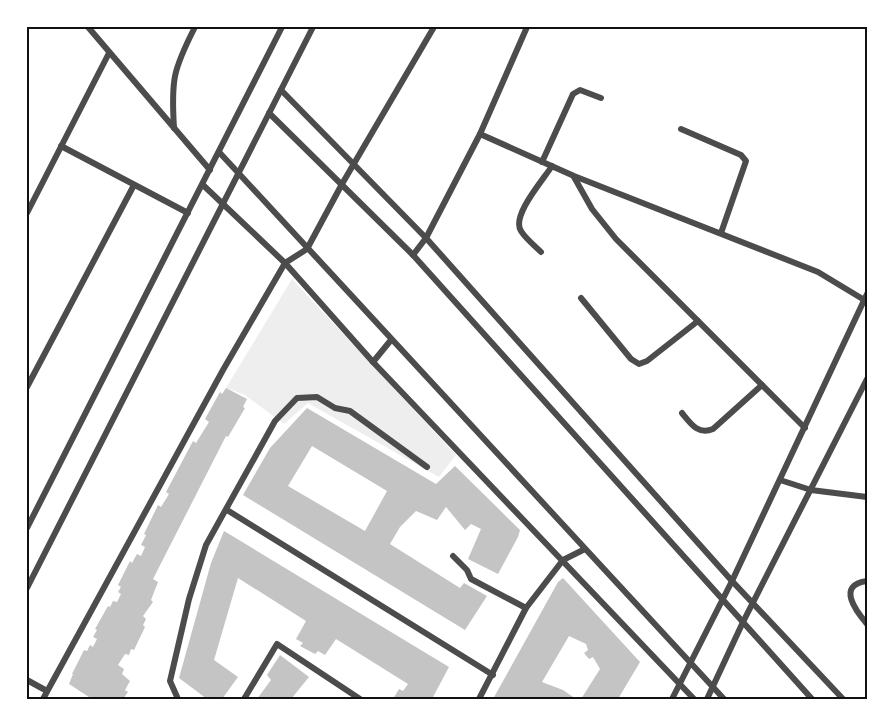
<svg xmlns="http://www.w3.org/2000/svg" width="894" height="726" viewBox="0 0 894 726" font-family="'Alegreya Sans',sans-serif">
<rect width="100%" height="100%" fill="#fff"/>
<polygon fill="#eee" points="292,279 456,455 439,477 308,403 284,424 245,395 226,388"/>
<g fill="#c4c4c4" fill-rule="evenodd">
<polygon points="226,388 247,399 243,407 245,408 228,437 226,436 153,579 158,582 151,600 153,602 143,616 146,619 143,625 145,627 134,650 131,649 129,655 125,654 118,665 124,669 122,674 130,681 125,690 128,692 123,699 92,699 69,684 73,674 72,674 84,650 87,651 90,645 93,647 97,639 93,637 97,630 95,629 108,606 110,607 113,601 117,602 121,594 118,592 121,587 118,585 130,561 132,563 137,554 141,556 145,547 141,545 146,535 144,534 158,505 161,507 169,494 166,492 193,441 196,443 209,422 205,419 220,392 222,394"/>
<path d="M 307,408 L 436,484 L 455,466 L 520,530 L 518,537 L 498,574 L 468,559 L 481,529 L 471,524 L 465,530 L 446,507 L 437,520 L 416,511 L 400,527 L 390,544 L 460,588 L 464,583 L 487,596 L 465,630 L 243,495 L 270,448 ZM 312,446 L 387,491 L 365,531 L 288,486 Z"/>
<polygon points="224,531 449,667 432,699 393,699 399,689 403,691 408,684 336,639 325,655 318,651 315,654 300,646 303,643 296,639 306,621 238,578 214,660 238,677 222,699 207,699 179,678 211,563"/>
<polygon points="563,578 640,662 618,699 581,699 600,669 593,657 589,659 584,653 588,650 586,644 569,636 542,682 563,690 576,699 493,699 558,582"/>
<polygon points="280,655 309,677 291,699 257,699 271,680 267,675"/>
</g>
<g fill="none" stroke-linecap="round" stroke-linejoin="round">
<g stroke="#4c4c4c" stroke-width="6">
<polyline points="88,27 210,170"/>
<polyline points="281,90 426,238 732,581 843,699"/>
<polyline points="269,113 413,255 812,699"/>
<path d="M 174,128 C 171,80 173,70 195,27"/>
<polyline points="681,129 741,155 746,161 721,233"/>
<polyline points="480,134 574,176 818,272 866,301"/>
<polyline points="61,146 188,213"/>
<polyline points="219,152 724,699"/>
<polyline points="542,162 573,94 580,90 601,98"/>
<polyline points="574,177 592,209 616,239 805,428"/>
<polyline points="203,185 285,263 373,362 694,699"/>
<polyline points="27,213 109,53"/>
<path d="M 541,252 C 535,246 526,239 521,231 C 511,216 543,180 552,166"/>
<polyline points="413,255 426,238 480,134 527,27"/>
<polyline points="581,298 631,359 639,364 647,361 698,321"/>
<polyline points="373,362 391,340"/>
<polyline points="27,387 134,185"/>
<path d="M 682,413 C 691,424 698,435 713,429 L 762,385"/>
<polyline points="780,480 811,490 867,497"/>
<polyline points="227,510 493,675"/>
<polyline points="27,528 282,27"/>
<polyline points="453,556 467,570 471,579 526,608"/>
<path d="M 867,581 C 836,585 856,611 867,624"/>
<polyline points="27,588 313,27"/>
<polyline points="27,680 47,691"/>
<polyline points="43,699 223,370 285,263 307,249 342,184 434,27"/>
<polyline points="178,699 170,681 189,599 206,545 275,421 297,398 317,397 335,408 350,411 427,467"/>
<polyline points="244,699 277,644 360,699"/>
<polyline points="479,699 526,608 563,560 585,549"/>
<polyline points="672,699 732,581 867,294"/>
<polyline points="707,699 743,622 867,379"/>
</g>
</g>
<rect width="894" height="726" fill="none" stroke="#ffffff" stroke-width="57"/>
<rect x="28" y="28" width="838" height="670" fill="none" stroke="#111" stroke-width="2"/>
</svg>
